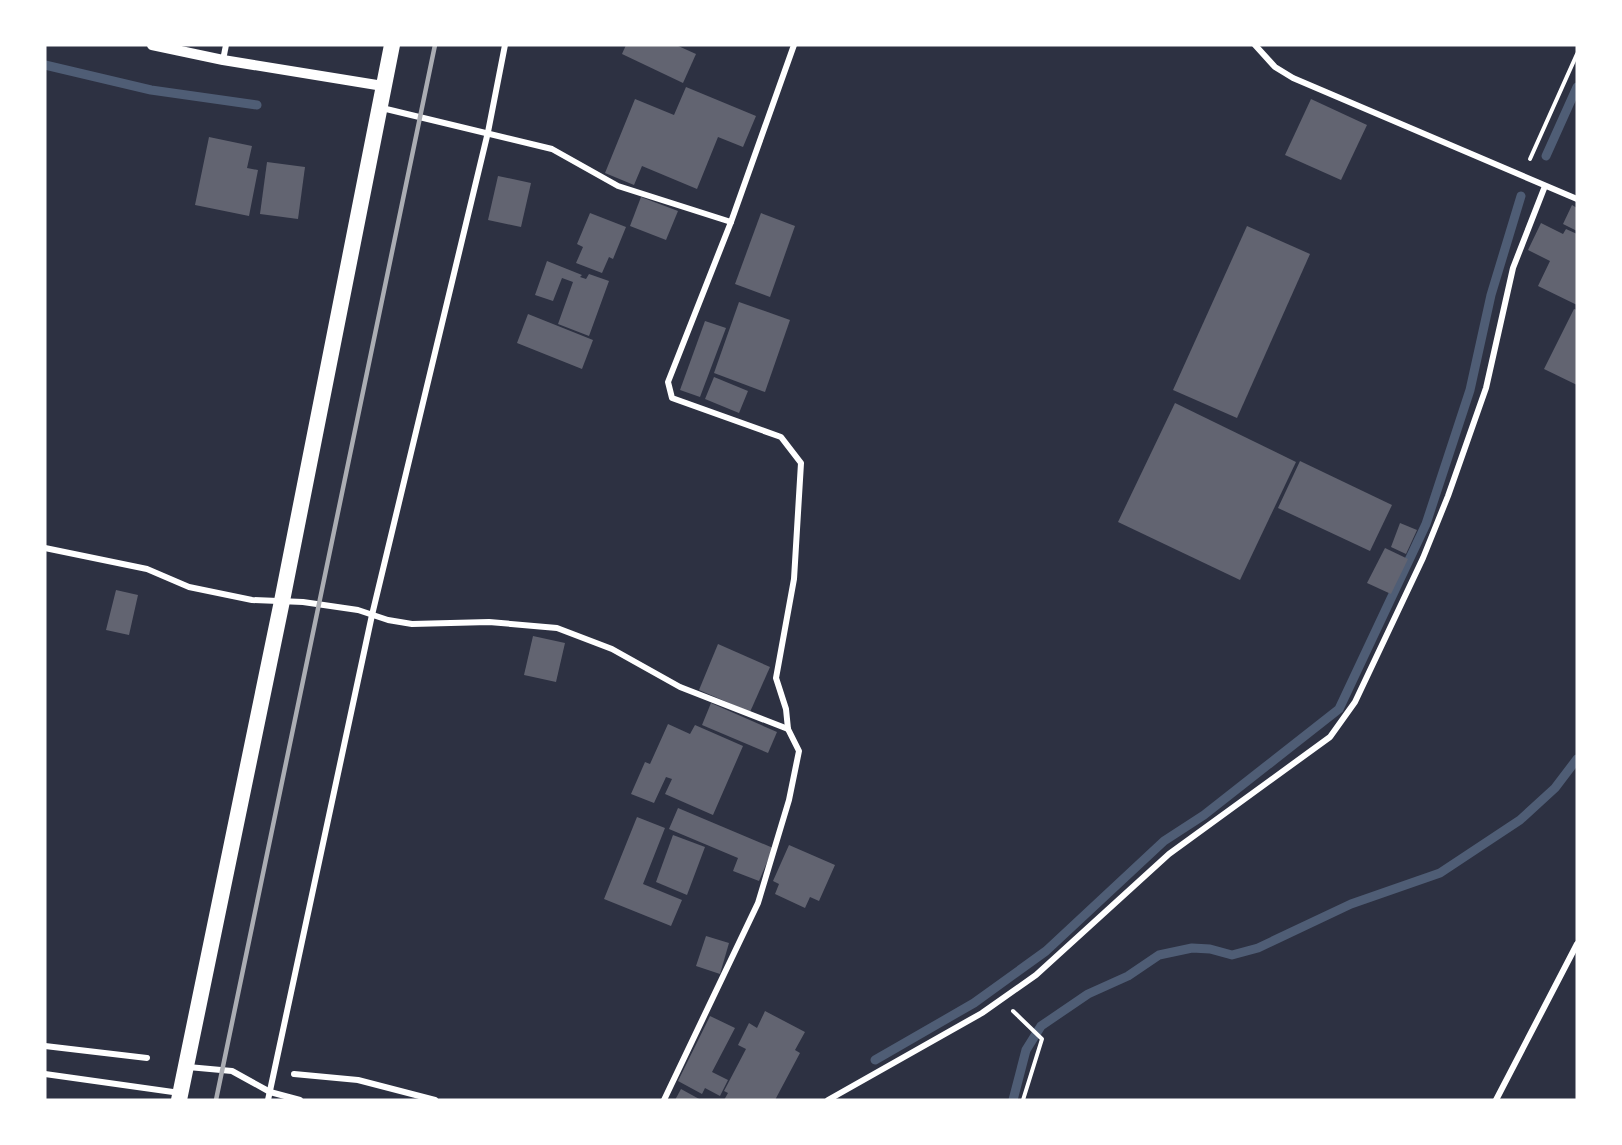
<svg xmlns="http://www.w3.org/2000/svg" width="1622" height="1145" viewBox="0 0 1622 1145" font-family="Poppins,sans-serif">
<rect width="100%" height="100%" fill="#2d3142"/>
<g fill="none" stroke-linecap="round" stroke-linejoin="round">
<g stroke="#4f5d75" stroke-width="9">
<polyline points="45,65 151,90 257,105"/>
<polyline points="1546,156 1577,87"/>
<polyline points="875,1060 974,1003 1046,951 1164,841 1204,815 1339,709 1426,524 1470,390 1491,295 1521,196"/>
<polyline points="1013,1100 1026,1050 1041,1026 1088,994 1128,976 1159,955 1192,948 1210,949 1232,955 1258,948 1351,904 1440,873 1520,820 1555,788 1577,759"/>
</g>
</g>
<g fill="#626471">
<polygon points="626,45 676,45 696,54 683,83 622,54"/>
<polygon points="686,87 756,116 743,147 718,137 697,189 642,166 634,185 605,173 635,99 674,115"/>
<polygon points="1311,99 1367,125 1341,180 1285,155"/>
<polygon points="209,137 252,146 247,168 258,170 249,216 195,205"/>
<polygon points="267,162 305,167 298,219 260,214"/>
<polygon points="498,176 531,183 521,227 488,220"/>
<polygon points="641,197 678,211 666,240 630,226"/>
<polygon points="1572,205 1577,208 1577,231 1563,224"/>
<polygon points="590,213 626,227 613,259 609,257 602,273 576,263 583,247 577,244"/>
<polygon points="761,213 795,226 770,297 735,284"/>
<polygon points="1541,223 1563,234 1566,229 1577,234 1577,305 1538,286 1550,261 1528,250"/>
<polygon points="1247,226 1310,254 1237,418 1173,390"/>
<polygon points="547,261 582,275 580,277 586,279 589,274 609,281 589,336 558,324 573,282 562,278 553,301 535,295"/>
<polygon points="739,302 790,320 765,392 714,373"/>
<polygon points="1574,309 1577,310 1577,385 1544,369"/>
<polygon points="528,314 593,340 582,369 517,343"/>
<polygon points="705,321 726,328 700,397 680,390"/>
<polygon points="714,377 748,391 739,413 705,399"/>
<polygon points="1175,403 1296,462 1240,580 1118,522"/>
<polygon points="1300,461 1392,505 1370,551 1278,508"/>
<polygon points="1400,523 1417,530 1406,554 1391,547"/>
<polygon points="1385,548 1408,559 1391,594 1367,583"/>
<polygon points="116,590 138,595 129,635 106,630"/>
<polygon points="533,636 565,643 556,682 524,675"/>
<polygon points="718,644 770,667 750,712 699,690"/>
<polygon points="711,703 777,732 768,753 702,725"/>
<polygon points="668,724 690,734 695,725 743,746 713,815 665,794 672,779 666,777 654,803 631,794 645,762 650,764"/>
<polygon points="678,808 773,848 759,881 733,871 738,858 669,829"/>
<polygon points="637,817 665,828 643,884 682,900 671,926 604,899"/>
<polygon points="673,835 705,847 687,895 656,882"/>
<polygon points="789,845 835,865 819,901 810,897 805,908 775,894 779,884 773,881"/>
<polygon points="706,936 729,943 720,974 696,966"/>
<polygon points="765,1011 805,1032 795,1050 800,1053 775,1100 724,1100 728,1093 724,1091 746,1049 738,1045 749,1023 757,1028"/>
<polygon points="710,1016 735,1028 712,1072 728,1080 720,1096 705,1088 702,1094 678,1081"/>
<polygon points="681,1089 701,1100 675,1100"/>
</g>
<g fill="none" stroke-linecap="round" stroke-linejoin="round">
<g stroke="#fff" stroke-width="4">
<polyline points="1530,159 1577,54"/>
<polyline points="1013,1011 1042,1039 1023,1100"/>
</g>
<g stroke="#fff" stroke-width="6">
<polyline points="1255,45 1275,67 1293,78 1577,199"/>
<polyline points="223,60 226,45"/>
<polyline points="382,108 552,149 618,186 731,222"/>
<polyline points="45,548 147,569 189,587 252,600 303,602 358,610 388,620 412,624 489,622 557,628 612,649 680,687 788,729"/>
<polyline points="45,1046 147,1058"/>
<polyline points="188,1067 232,1071 270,1092 300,1100"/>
<polyline points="45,1074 180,1093"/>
<polyline points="294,1074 358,1080 435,1100"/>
<polyline points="268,1100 372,615 488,132 505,45"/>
<polyline points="664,1100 758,903 789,800 799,751 788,729 786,709 776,678 794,579 801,463 781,437 672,398 668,382 731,222 794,45"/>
<polyline points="828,1100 982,1013 1036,975 1169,854 1330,737 1355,702 1423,558 1448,496 1486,388 1513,268 1545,186"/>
<polyline points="1496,1100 1577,944"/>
</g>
<polyline stroke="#fff" stroke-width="10" points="152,45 223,60 383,86"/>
<polyline stroke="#fff" stroke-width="16" points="179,1100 282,601 392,45"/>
<polyline stroke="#abadb3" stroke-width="4.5" points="216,1100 435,45"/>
</g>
<rect width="1622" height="1145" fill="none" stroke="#ffffff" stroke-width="93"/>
</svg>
